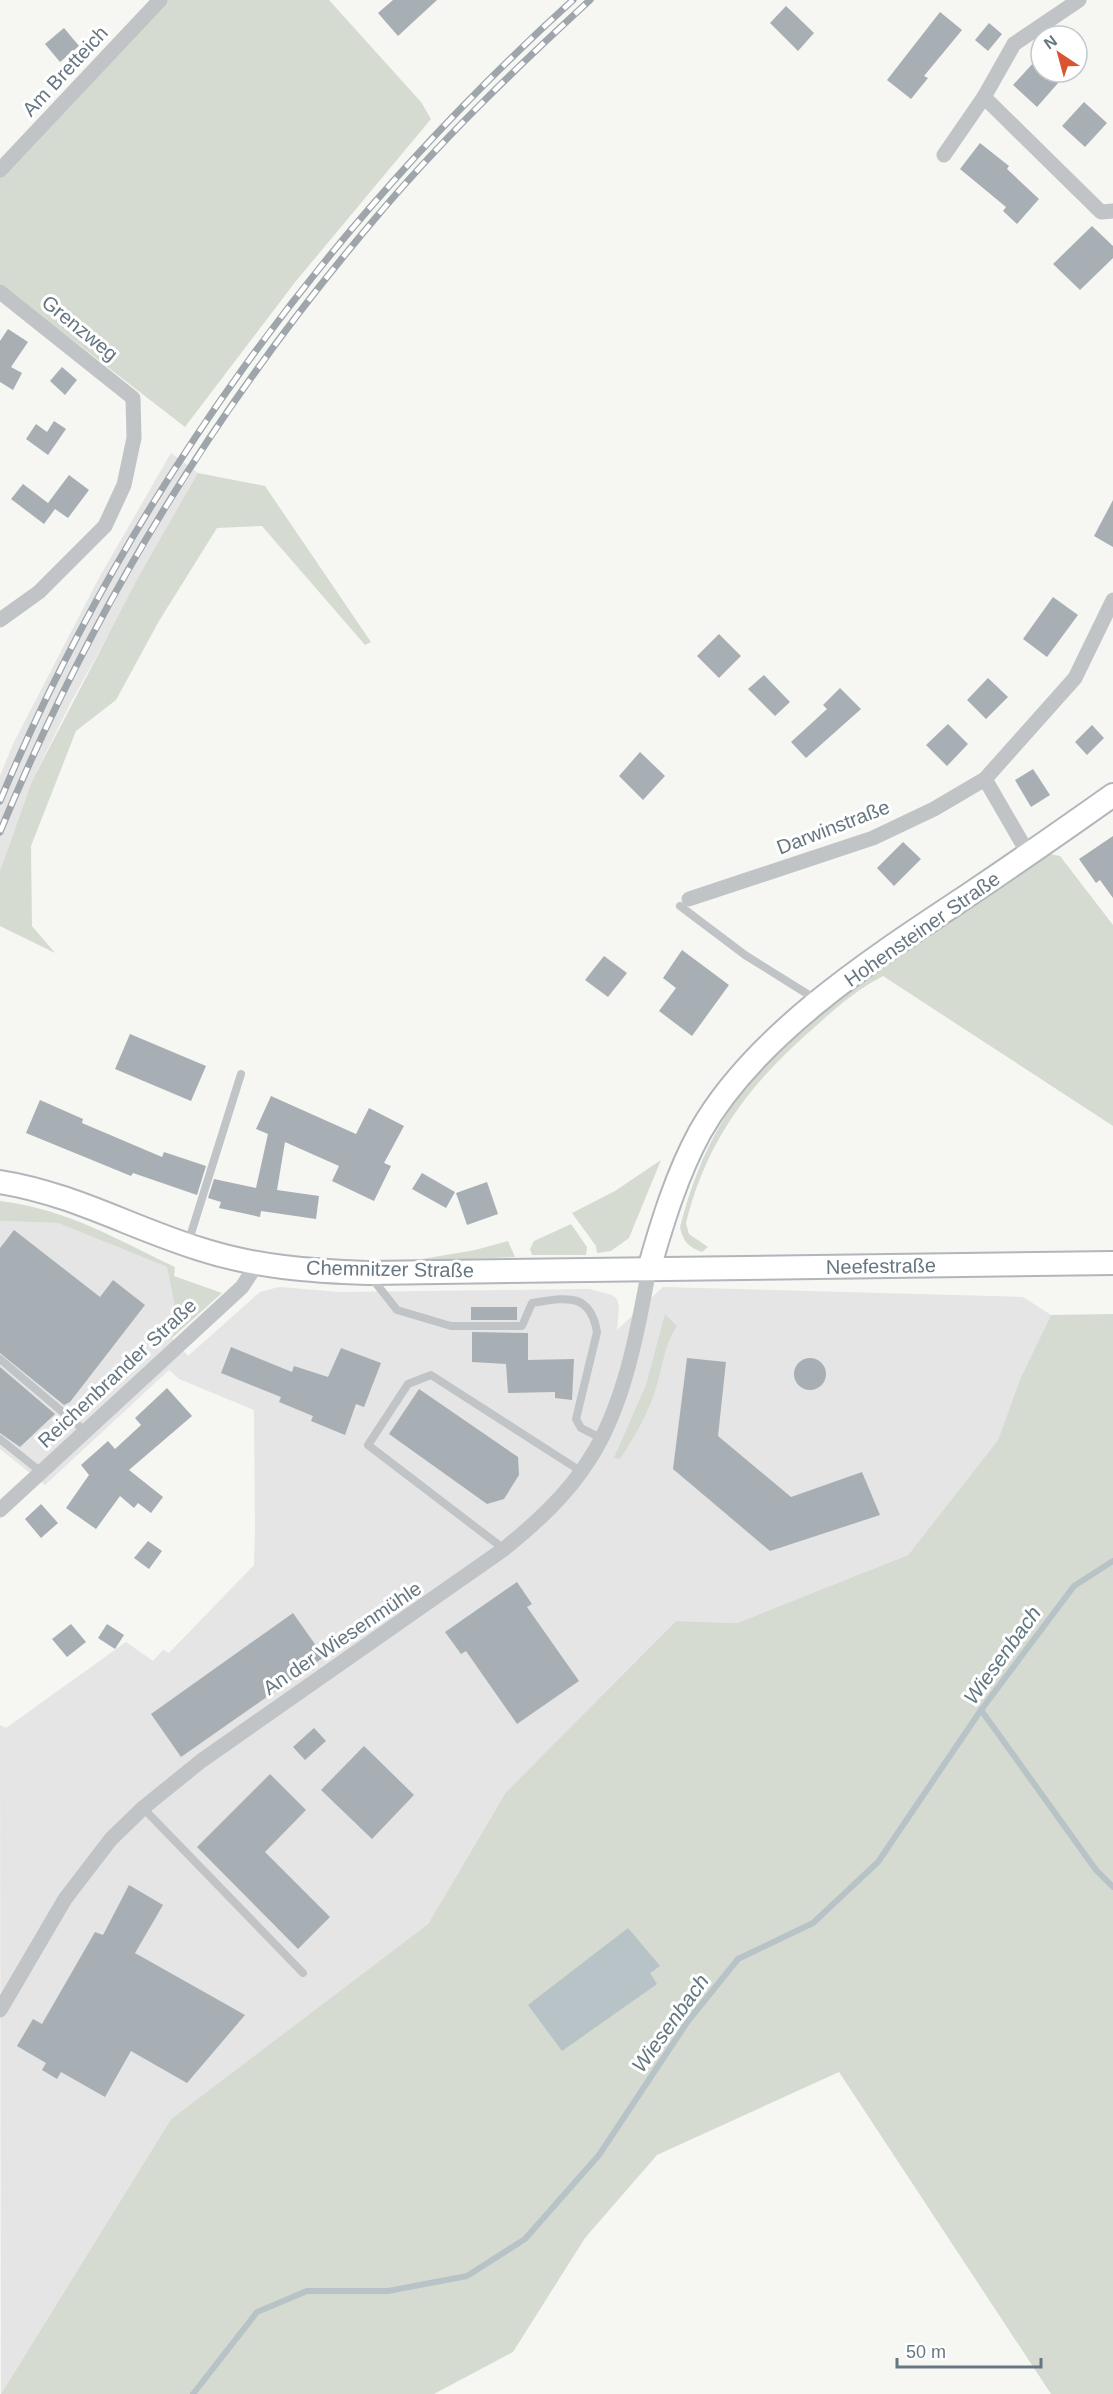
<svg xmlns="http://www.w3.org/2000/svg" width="1113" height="2394" viewBox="0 0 1113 2394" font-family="Helvetica,sans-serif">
<rect width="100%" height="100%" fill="#f6f6f3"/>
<g fill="#e4e5e4">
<polygon points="171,453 198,473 71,702 32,781 0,871 0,776 13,744 99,578"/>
<polygon points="0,1221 58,1223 167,1267 174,1302 167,1333 188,1356 260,1292 279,1287 341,1292 589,1289 612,1295 617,1299 619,1307 617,1330 663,1287 1023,1297 1051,1315 1021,1377 998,1440 908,1555 737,1623 676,1621 506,1792 428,1924 171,2119 1,2394 0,1725 6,1728 126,1642 153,1661 163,1650 169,1653 254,1565 255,1529 254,1410 179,1379 169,1370 45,1485 0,1449"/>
</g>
<g fill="#d6dbd2">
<polygon points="151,0 329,0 421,102 431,119 296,281 185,427 0,284 0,161"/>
<polygon points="198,473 265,486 371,642 365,645 262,526 217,528 159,621 116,700 76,731 31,846 32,926 55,953 0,926 0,871 32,781 139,576"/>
<path d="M 1050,854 L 1060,856 L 1113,925 L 1113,1126 L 883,976 C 858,989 838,1006 817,1025 C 752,1081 707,1138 686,1223 L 689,1234 L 708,1247 L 702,1252 C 688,1247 683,1241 680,1227 C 689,1191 703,1153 722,1122 C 795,1004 937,928 1050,854 Z"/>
<polygon points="661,1160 629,1238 611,1251 597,1253 596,1246 572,1213 615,1191"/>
<path d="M 0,1201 C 67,1209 116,1239 175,1267 L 174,1276 L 222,1293 L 172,1338 L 167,1333 L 174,1302 L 167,1267 L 58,1223 L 0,1221 Z"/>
<polygon points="571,1224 587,1247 586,1255 532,1255 530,1249 534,1241"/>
<polygon points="508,1241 515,1257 405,1262 475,1250"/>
<path d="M 665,1314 L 677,1326 C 664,1345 663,1366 656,1388 C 648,1414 635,1436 620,1459 L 614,1458 L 646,1385 Z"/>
<polygon points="1113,1314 1113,2394 1051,2394 839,2072 657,2155 585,2238 513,2352 434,2394 1,2394 171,2119 428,1924 506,1792 676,1621 737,1623 908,1555 998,1440 1021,1377 1051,1315"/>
</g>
<polygon fill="#b7c3c6" points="628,1928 660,1966 650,1973 657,1984 562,2051 528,2005"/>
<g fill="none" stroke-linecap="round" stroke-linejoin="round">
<g stroke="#b7c3c6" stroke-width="6">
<polyline points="981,1710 1096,1870 1113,1887"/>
<polyline points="193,2394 257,2312 307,2291 388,2291 467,2276 525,2239 599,2155 688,2021 738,1959 813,1923 878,1862 981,1710 1074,1586 1113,1561"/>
</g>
</g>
<g fill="#a7afb4">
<polygon points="393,0 437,0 398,36 378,13"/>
<polygon points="786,6 814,33 798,51 770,23"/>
<polygon points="940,12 962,30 924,76 928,78 911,99 887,80"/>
<polygon points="989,23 1002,34 988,51 975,40"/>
<polygon points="64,28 79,46 60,62 45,44"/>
<polygon points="1035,61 1041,66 1041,72 1048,72 1059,82 1037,107 1013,85"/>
<polygon points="1084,102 1107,123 1085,147 1062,126"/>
<polygon points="980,143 1009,166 1007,169 1039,199 1017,224 1003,211 1006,207 960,169"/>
<polygon points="1092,226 1113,246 1113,258 1080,290 1053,264"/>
<polygon points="8,329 28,342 11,367 22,373 13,390 0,382 0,341"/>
<polygon points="62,367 77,380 65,395 50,381"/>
<polygon points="54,421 66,429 48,455 26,439 36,424 47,432"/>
<polygon points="69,475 89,490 68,518 55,509 44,524 11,499 23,484 48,503"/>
<polygon points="1113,500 1113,547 1094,536"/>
<polygon points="1053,597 1078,615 1047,657 1023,639"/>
<polygon points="719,634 741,656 719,678 697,656"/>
<polygon points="764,675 790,702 775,716 748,689"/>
<polygon points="988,678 1008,697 986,719 967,700"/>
<polygon points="840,688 861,709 806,758 791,742 827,709 823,705"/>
<polygon points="948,724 968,744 947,766 926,745"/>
<polygon points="1092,725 1104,738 1087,755 1075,742"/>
<polygon points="640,752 665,776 643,800 619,776"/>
<polygon points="1033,769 1050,795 1031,807 1015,780"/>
<polygon points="1113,836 1113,898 1100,880 1096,883 1079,859"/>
<polygon points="903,842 921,859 894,886 877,868"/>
<polygon points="682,950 729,985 692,1036 659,1011 676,988 663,978"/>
<polygon points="604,956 627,973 608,997 585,980"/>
<polygon points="130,1034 206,1066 191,1101 115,1069"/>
<polygon points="271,1096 356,1134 369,1108 404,1126 384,1163 391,1166 374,1201 332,1181 339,1166 285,1142 277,1190 319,1196 316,1219 261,1211 260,1217 219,1208 221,1202 208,1198 214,1179 256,1188 268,1134 256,1129"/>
<polygon points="40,1100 83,1119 82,1123 162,1157 164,1152 206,1166 197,1195 133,1173 131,1176 26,1133"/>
<polygon points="422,1173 455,1192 446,1208 412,1189"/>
<polygon points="487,1182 498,1214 467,1225 456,1193"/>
<polygon points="14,1230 100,1297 113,1280 145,1305 70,1402 64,1405 0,1353 0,1248"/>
<rect x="471" y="1307" width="46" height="13"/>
<polygon points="472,1332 528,1333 528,1360 574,1359 572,1400 555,1398 555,1392 508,1393 506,1364 472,1362"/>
<polygon points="231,1347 292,1372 294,1366 328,1377 341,1348 381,1363 364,1407 356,1404 345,1435 311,1421 313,1416 279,1402 281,1397 221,1373"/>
<circle cx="810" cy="1374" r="16"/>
<polygon points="687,1358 726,1362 718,1436 791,1497 862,1472 880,1515 770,1551 673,1469"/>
<polygon points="0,1367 55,1414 20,1447 0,1433"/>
<polygon points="167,1388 192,1416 129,1470 163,1497 151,1513 138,1503 134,1508 120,1496 96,1529 66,1508 89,1475 81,1465 108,1441 115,1449 141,1425 135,1418"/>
<polygon points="419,1389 518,1457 519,1475 504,1499 487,1504 389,1434"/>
<polygon points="41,1504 58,1523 41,1538 25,1519"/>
<polygon points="148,1541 162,1551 149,1569 134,1558"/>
<polygon points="517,1582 532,1604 527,1607 579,1681 517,1724 466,1651 461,1654 445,1632"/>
<polygon points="293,1613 324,1657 181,1757 151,1714"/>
<polygon points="71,1624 86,1642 67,1657 52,1639"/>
<polygon points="107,1624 124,1635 115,1649 98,1638"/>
<polygon points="314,1728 326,1741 305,1760 293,1747"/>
<polygon points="364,1746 414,1795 372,1839 321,1790"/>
<polygon points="270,1774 306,1810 265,1852 330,1917 298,1949 197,1847"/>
<polygon points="129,1885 163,1905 135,1953 245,2015 187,2083 131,2051 105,2097 61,2072 57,2079 42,2070 46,2063 17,2046 33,2019 42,2024 95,1932 103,1935"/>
</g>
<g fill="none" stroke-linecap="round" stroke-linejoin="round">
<defs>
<g id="secondary">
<path d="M 0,1182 C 71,1193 132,1228 200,1249 C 255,1267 311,1271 368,1273 L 1113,1263"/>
<path d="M 649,1269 C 662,1223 677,1174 700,1132 C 755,1034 875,957 967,896 C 1016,863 1065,829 1113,795"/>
</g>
</defs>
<use href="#secondary" stroke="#b0b6ba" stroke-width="26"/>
<g stroke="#c0c4c7" stroke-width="8">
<polyline points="680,906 745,955 817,1000"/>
<polyline points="188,1243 241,1074"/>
<path d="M 371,1277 L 397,1310 L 451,1326 L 522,1326 L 532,1303 C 565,1298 590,1291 597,1332 L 576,1419 L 581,1428 L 601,1438"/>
<polyline points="0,1359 85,1431"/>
<polyline points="0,1439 41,1472"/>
<polyline points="504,1549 368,1445 408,1384 431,1375 582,1472"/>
<polyline points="143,1808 303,1973"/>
</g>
<g stroke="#c0c4c7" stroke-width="15">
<polyline points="984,97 1101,212 1113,211"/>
<polyline points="944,155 984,97 1014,44 1079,0"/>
<polyline points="0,170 160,0"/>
<polyline points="0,292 133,398 134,438 124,485 105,526 39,592 0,620"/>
<polyline points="985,779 1029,855"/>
<polyline points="689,899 873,838 934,809 985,779 1075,678 1113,600"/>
<polyline points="0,1510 242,1287 257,1264"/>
<path d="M 0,2010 L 65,1899 L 111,1839 L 143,1808 L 201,1761 L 504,1549 C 536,1523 567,1495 589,1460 C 624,1407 638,1330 649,1269"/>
</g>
<use href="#secondary" stroke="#fff" stroke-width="22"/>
<defs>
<g id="rail">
<path d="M 0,801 C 128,495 328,222 573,0"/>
<path d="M 0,832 C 91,611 218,404 373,221 C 439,142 514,70 590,0"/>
</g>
</defs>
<use href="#rail" stroke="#9fa6ab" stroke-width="7"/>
<use href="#rail" stroke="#fff" stroke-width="4.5" stroke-dasharray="14" stroke-linecap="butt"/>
</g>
<g text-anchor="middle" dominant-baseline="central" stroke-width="6" stroke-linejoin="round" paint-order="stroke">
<g font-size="20" fill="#677782" stroke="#fff">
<text transform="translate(65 71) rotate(-47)">Am Bretteich</text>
<text transform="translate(80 328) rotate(39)">Grenzweg</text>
<text transform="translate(833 827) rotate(-21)">Darwinstraße</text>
<text transform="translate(922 929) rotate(-35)">Hohensteiner Straße</text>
<text transform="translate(881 1266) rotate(-1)">Neefestraße</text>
<text transform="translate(390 1269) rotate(1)">Chemnitzer Straße</text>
<text transform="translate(117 1373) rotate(-43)">Reichenbrander Straße</text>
<text transform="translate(342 1638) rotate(-34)">An der Wiesenmühle</text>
</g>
<g font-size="21" font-style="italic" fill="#63787f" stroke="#fff">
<text transform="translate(1002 1655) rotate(-54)">Wiesenbach</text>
<text transform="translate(670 2023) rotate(-54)">Wiesenbach</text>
</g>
</g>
<g transform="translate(1059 54) rotate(324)"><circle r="28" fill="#ffffff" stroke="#c2c9cd" stroke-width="1.5"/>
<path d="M0-4.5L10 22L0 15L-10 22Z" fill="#d95430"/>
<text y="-9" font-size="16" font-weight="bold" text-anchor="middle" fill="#677782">N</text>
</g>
<path d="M897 2358v9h144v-9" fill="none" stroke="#677782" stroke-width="3"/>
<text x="906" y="2358" font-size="18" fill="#677782" stroke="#ffffff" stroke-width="4.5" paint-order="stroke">50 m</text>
</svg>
